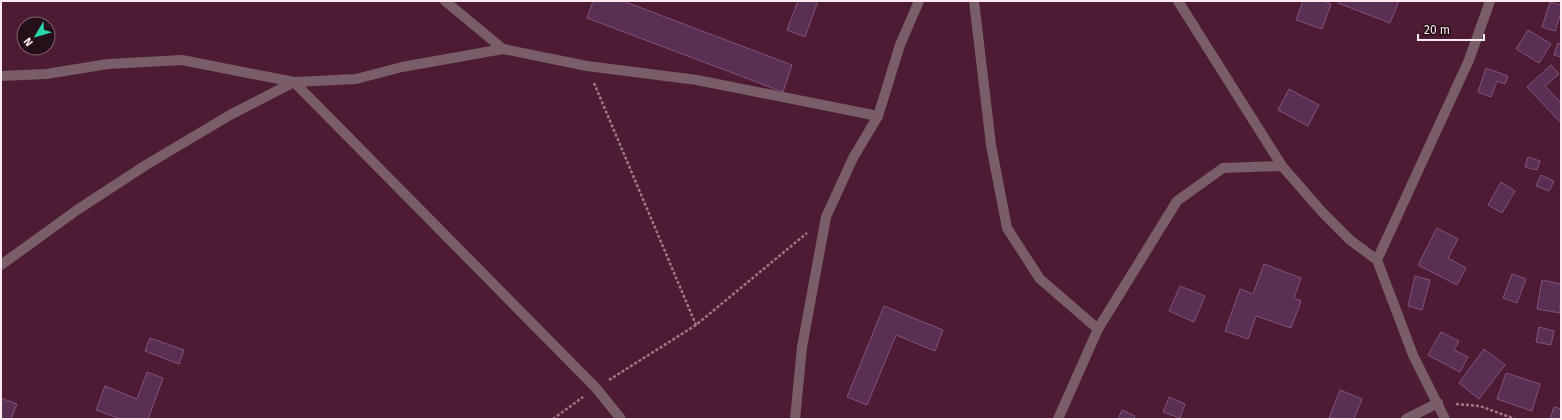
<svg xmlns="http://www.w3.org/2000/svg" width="1562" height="420" viewBox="0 0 1562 420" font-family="'Fira Sans',sans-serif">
<rect width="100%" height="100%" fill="#4d1b34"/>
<g fill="#5a2f54" stroke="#81547b">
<polygon points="593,1 623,1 792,65 783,92 587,18"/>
<polygon points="798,1 818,1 805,37 787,30"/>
<polygon points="1303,1 1324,1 1331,4 1322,29 1296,20"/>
<polygon points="1339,1 1399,1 1390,23 1338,3"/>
<polygon points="1550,2 1561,5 1561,12 1555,31 1542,27"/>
<polygon points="1528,30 1551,44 1539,63 1516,49"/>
<polygon points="1558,43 1561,44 1561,57 1554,55"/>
<polygon points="1551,65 1559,74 1545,86 1561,103 1561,123 1527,87"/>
<polygon points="1486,68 1508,76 1505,84 1497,81 1491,97 1478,92"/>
<polygon points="1289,89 1319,105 1308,126 1278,110"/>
<polygon points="1528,157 1540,161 1537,170 1525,167"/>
<polygon points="1541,175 1554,181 1549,191 1536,186"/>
<polygon points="1501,182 1515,191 1502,213 1488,205"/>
<polygon points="1437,228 1458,239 1448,258 1466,268 1457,285 1418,265"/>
<polygon points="1264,264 1301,278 1294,298 1301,301 1291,328 1256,316 1248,339 1225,331 1240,289 1253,294"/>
<polygon points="1512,274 1526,279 1517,303 1503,298"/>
<polygon points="1415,276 1430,280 1422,310 1408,306"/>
<polygon points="1542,280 1561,284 1560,313 1537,309"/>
<polygon points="1180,286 1205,296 1194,322 1169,311"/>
<polygon points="884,306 943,330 935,351 896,335 867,405 847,397"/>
<polygon points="1539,327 1554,331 1551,345 1536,342"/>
<polygon points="1441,332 1459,341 1454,350 1468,357 1460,372 1428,355"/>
<polygon points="150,338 184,350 179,364 145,351"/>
<polygon points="1484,349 1505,365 1479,399 1459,383"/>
<polygon points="147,372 163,378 148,419 121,419 96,410 105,386 137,399"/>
<polygon points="1506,373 1540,384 1532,411 1497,399"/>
<polygon points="1340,390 1362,399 1354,419 1329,418"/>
<polygon points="1169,397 1185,404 1180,418 1163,412"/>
<polygon points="1,398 17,404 11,419 1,419"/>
<polygon points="1554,407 1561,409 1561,419 1550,419"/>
<polygon points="1122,410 1135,416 1134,419 1118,419"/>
</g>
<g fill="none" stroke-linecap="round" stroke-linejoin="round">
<g stroke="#9d7889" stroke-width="2.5" stroke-dasharray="3 2" stroke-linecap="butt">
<polyline points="594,83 696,325"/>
<polyline points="609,380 696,325 807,233"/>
<polyline points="1456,404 1480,406 1515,419"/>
<polyline points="553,419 583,397"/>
</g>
<g stroke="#795e69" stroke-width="10">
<polyline points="445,1 503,49"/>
<polyline points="974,1 991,145 1007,228 1040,279 1098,329"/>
<polyline points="1178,1 1282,166 1323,213 1350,240 1377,260 1413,355 1445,419"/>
<polyline points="1,76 46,74 108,64 182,60 294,82 596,388 621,419"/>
<polyline points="1377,260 1469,60 1490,1"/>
<polyline points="1,265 77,210 146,165 230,115 294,82 356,79 402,67 503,49 587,66 697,80 878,116"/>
<polyline points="795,419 802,347 826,217 853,158 878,116 900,45 919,1"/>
<polyline points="1058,419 1098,329 1177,201 1223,168 1282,166"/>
<polyline points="1406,419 1438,403"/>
</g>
</g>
<rect width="1562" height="420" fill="none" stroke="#fee9f1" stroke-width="4"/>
<g transform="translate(36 36) rotate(232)"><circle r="19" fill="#250f19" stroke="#7c666f"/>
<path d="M0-3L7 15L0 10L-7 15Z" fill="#29d5ad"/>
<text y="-6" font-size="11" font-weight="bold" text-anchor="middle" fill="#fee9f1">N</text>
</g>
<path d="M1418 34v6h66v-6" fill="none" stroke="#fee9f1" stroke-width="2"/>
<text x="1424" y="34" font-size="12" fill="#fee9f1" stroke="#250f19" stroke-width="3" paint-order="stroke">20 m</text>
</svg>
